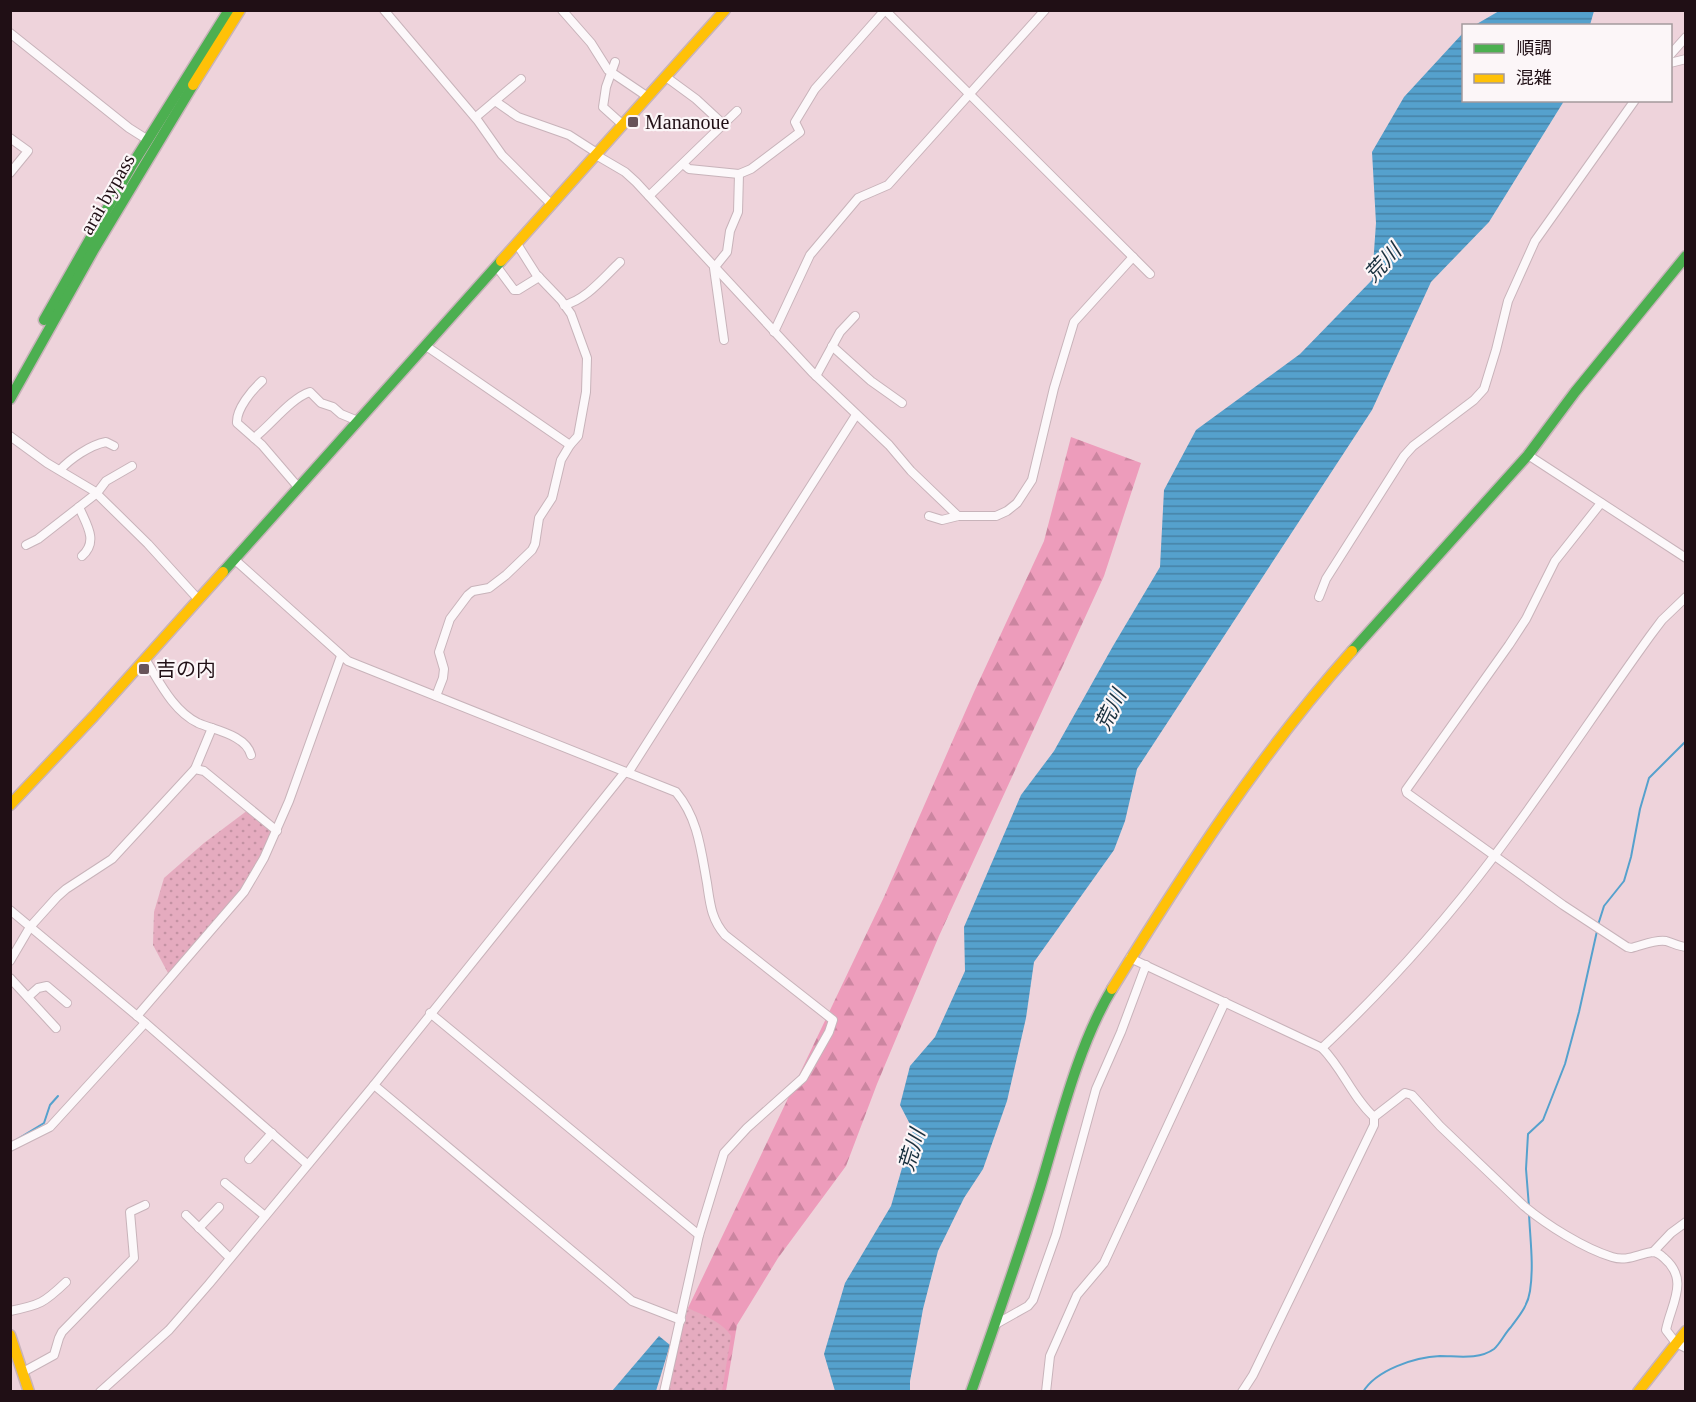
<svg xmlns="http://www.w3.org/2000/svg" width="1696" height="1402" viewBox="0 0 1696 1402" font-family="'Times New Roman','Noto Sans JP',serif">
<defs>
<pattern id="forest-firs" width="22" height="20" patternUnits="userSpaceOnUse" patternTransform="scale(1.5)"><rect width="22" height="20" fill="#ed9cbb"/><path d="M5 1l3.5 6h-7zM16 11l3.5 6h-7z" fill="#cb85a0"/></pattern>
<pattern id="park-dots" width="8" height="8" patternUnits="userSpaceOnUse" patternTransform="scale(1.5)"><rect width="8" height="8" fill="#e5abbf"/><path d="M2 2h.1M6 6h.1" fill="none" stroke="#c492a3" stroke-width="1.8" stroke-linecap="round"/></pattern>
<pattern id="water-rules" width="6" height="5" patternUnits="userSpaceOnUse" patternTransform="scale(1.5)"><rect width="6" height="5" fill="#55a1cd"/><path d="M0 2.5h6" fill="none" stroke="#4682a5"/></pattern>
</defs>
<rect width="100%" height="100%" fill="#eed3db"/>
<polygon fill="url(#forest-firs)" points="1071,437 1141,463 1104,576 939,936 877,1084 846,1166 778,1258 737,1325 726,1391 667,1392 680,1332 685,1324 688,1308 884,897 974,692 1044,541"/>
<g fill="url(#park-dots)">
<polygon points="248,810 274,832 241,892 170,974 168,973 153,945 154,912 164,878 204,843"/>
<path d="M 688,1308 C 702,1315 723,1322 731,1336 L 722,1391 L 668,1392 Z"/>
</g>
<g fill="url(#water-rules)">
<polygon points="1499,11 1499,10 1594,11 1590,25 1475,25"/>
<polygon points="1463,33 1464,100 1564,101 1489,222 1431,282 1372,410 1137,769 1125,821 1114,850 1034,962 1026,1018 1007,1101 983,1169 964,1198 938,1251 923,1309 910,1381 910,1391 835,1391 824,1354 845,1283 891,1206 913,1130 900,1105 910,1066 935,1037 965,971 964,927 1021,795 1054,751 1113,646 1160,567 1164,490 1196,430 1300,354 1372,280 1376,223 1372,152 1404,97"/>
<polygon points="659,1336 670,1345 656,1391 612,1391"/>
</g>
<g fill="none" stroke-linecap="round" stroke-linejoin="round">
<g stroke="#55a1cd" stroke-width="2">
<polyline points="1598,925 1604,906 1624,881 1631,857 1640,809 1649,778 1686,741"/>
<polyline points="11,1143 44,1123 50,1105 58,1096"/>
<polyline points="1529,1207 1526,1169 1528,1134 1543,1120 1565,1064 1579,1012 1597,931"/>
<path d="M 1363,1392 C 1376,1370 1415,1357 1440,1356 C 1457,1356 1479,1360 1494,1349 C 1500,1344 1505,1333 1511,1327 C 1519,1316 1528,1306 1530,1291 C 1534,1265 1530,1239 1529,1213"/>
</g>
<defs>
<g id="street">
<polyline points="384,10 478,121 502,155 552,205"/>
<polyline points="562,10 591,43 608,70 648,97"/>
<polyline points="885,10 1150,274"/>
<polyline points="10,33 129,128 148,140"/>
<polyline points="1670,55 1686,37"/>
<polyline points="615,62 606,87 603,107 623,125"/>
<polyline points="1670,63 1686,59"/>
<polyline points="666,77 696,99 723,124"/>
<polyline points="495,101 518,117 569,135 597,153"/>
<polyline points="476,117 521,79"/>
<polyline points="10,138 28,151 10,173"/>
<polyline points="596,155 625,172 636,182 812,372 889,445 911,471 958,516"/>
<polyline points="683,164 689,169 739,174 751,169 800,132 795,122 815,89 885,10"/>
<polyline points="649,196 737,111"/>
<polyline points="497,267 514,290 518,290 539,277"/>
<path d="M 564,305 C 586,300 604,277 620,262"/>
<polyline points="774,332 810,255 858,198 888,185 1045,10"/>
<polyline points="724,340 714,268 727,252 730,231 738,212 739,174"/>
<polyline points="426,346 570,445"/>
<polyline points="832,346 871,381 902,403"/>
<polyline points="816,376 840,332 855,316"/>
<path d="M 262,381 C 252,390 236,409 237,423 L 262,445 L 298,487"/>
<polyline points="10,436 47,463 94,491 148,544 198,599"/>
<path d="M 254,438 C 271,425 291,398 310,392 L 321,403 L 333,407 L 341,414 L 358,421"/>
<polyline points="1528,455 1686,558"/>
<path d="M 60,470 C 70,459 90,445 106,442 L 114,446"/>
<path d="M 1601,503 L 1555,561 L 1526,619 L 1509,645 L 1406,790 L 1407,793 L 1563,905 L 1627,947 L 1631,948 C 1641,946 1655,939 1666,941 C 1673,943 1678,946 1686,947"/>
<path d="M 79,507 C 86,524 99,541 82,556"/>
<polyline points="929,516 942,520 958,516 996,516 1007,511 1017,503 1032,480 1054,388 1074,322 1133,257"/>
<polyline points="26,545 38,539 97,493 106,481 132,466"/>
<path d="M 234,559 L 348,661 L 676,792 C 698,818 701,850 707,883 C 710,903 711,919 725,935 L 833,1020 L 829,1032 L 803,1078 L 747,1128 L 724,1153 L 699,1235 L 664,1392"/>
<polyline points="1319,597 1326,579 1404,456 1413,446 1474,400 1484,389 1496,350 1508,301 1535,241 1635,100"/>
<path d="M 145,659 C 159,681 173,711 198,723 C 214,730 246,735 251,755"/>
<polyline points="436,696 443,678 444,669 439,652 450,619 468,595 473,591 489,588 506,575 532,550 535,544 539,518 552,498 561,460 570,445 578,436 586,392 587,358 571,314 561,300 536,274 517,244"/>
<polyline points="195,769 212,728"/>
<polyline points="628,773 856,415"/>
<polyline points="10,910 142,1020 307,1164"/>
<path d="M 1130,958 L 1322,1048 C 1343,1069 1352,1097 1374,1117 L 1405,1093 L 1412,1095 L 1440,1126 L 1524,1206 C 1547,1225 1583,1248 1612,1257 C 1627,1262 1638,1254 1652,1252 C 1657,1252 1661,1255 1664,1258 C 1690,1280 1671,1304 1666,1330 L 1676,1343 L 1686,1348"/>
<polyline points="10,961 30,927 57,897 66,889 112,859 195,769 204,771 277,831"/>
<polyline points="10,978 56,1028"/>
<polyline points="28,997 38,988 47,986 67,1003"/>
<polyline points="430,1013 699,1235"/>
<polyline points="137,1016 244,892 264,858 289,801 341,656"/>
<path d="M 1322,1048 C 1385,989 1443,924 1495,855 C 1549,783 1598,708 1650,636 L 1662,620 L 1686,597"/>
<polyline points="374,1085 632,1301 681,1320"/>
<polyline points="10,1147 50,1127 145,1023"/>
<polyline points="249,1159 272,1133"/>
<polyline points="225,1183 265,1216"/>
<polyline points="186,1215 230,1258"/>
<polyline points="199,1228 219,1207"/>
<polyline points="1653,1252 1671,1233 1686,1222"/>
<path d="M 10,1311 C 40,1305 44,1303 66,1282"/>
<polyline points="996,1324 1028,1306 1033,1300 1056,1235 1096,1089 1121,1032 1146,965"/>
<polyline points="23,1372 54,1355 59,1338 62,1332 134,1258 130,1212 145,1205"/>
<polyline points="100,1392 169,1330 209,1284 374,1085 625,772"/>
<polyline points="1046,1392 1050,1356 1077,1295 1104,1263 1225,1002"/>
<polyline points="1242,1392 1253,1375 1374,1125 1374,1117"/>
</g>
<g id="fast">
<polyline points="44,320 132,165 229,10"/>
<polyline points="10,399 93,251 193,85"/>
<polyline points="223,572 501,261"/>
<polyline points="1352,651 1528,455 1575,392 1686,256"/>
<path d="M 971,1392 C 995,1324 1019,1256 1040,1188 C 1059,1125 1078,1045 1112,989"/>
</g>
<g id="slow">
<polyline points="193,85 240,10"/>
<polyline points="501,261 725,10"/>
<polyline points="10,805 94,716 223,572"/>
<path d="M 1112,989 C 1184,872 1260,754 1352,651"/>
<polyline points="10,1335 29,1392"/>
<polyline points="1638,1392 1686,1331"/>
</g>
</defs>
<use href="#street" stroke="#c8b3ba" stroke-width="10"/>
<use href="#fast" stroke="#c8b3ba" stroke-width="13"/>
<use href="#slow" stroke="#c8b3ba" stroke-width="13"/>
<use href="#street" stroke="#fcf8fa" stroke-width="8"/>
<use href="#fast" stroke="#4caf50" stroke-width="10"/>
<use href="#slow" stroke="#ffc107" stroke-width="10"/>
</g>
<g fill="#68545a" stroke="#fcf6f8" stroke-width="2">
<rect x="627" y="116" width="12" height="12" rx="3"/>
<rect x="138" y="663" width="12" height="12" rx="3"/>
</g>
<g text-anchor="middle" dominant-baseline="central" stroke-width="4.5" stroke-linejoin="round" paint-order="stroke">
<g font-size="20" fill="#200f15" stroke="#fcf6f8" text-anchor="start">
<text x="645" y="122">Mananoue</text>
<text x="156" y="669">吉の内</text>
</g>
<g font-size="20" fill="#200f15" stroke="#fcf6f8">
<text transform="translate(107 194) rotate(-60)">arai bypass</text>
</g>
<g font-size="21" font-style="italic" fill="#19303e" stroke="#fcf6f8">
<text transform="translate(1383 263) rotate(-47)">荒川</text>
<text transform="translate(1111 710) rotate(-64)">荒川</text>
<text transform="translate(912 1150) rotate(-73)">荒川</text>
</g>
</g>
<rect width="1696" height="1402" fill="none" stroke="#200f15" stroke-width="24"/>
<rect x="1462" y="24" width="210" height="78" fill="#fcf6f8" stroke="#a49a9d" stroke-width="1.5"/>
<rect x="1474" y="44" width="30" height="9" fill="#4caf50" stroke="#a49a9d" stroke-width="1.5"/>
<text x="1516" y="54" font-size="18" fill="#200f15">順調</text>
<rect x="1474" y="74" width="30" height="9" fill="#ffc107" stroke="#a49a9d" stroke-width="1.5"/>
<text x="1516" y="84" font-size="18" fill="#200f15">混雑</text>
</svg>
